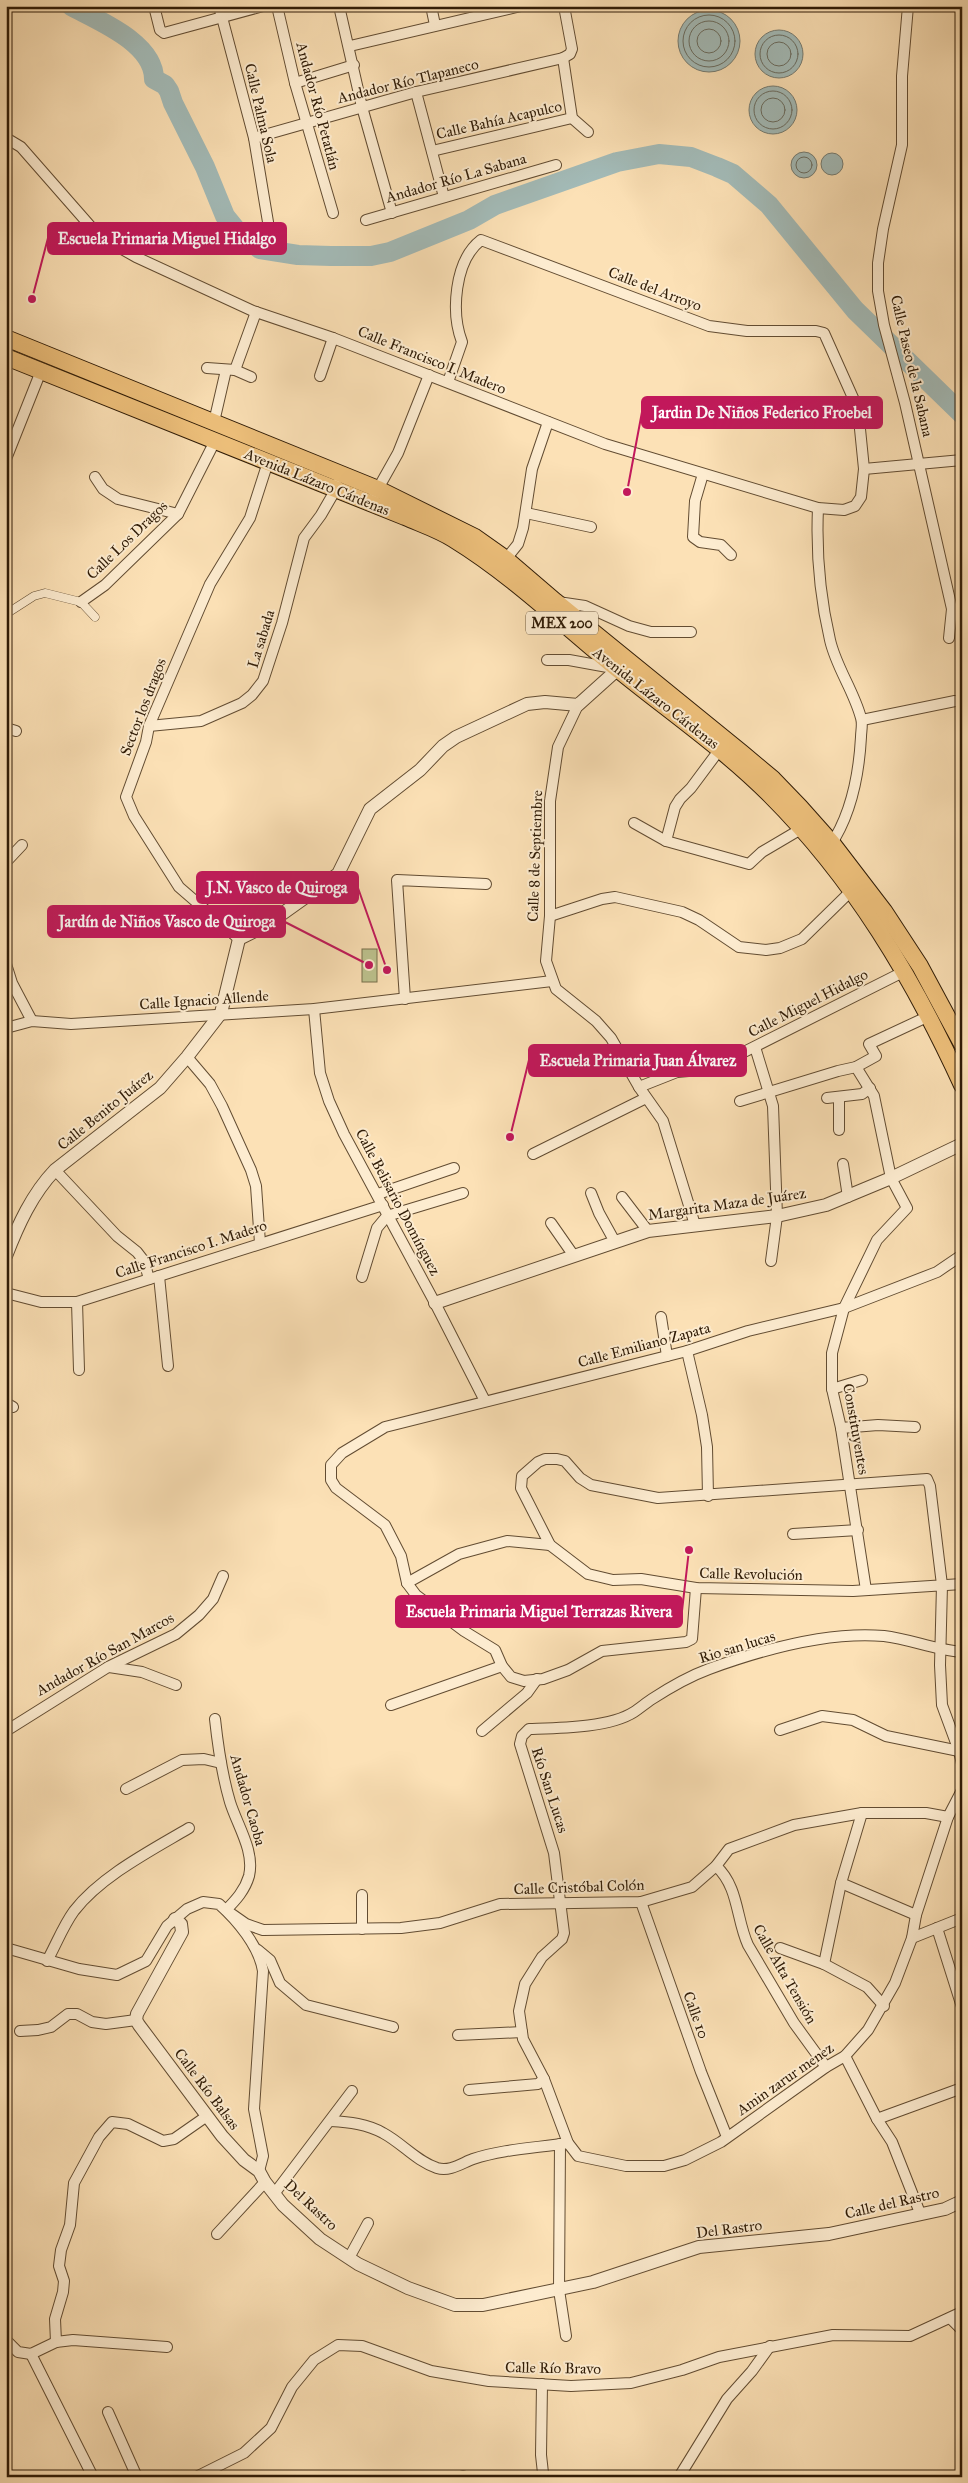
<svg xmlns="http://www.w3.org/2000/svg" width="968" height="2483" viewBox="0 0 968 2483" font-family="'IM FELL Great Primer',serif">
<rect width="100%" height="100%" fill="#fce1b6"/>
<filter id="stains"><feTurbulence type="fractalNoise" baseFrequency=".004" numOctaves="4"/><feColorMatrix values="0 0 0 0 .2 0 0 0 0 .09 0 0 0 0 .02 0 0 0 .5 -.17"/></filter>
<radialGradient id="worn" r=".72"><stop offset=".6" stop-color="#630" stop-opacity="0"/><stop offset="1" stop-color="#630" stop-opacity=".3"/></radialGradient>
<rect fill="#bdc38f" stroke="#766f4a" x="362" y="949" width="15" height="33"/>
<g fill="#a3bbb8" stroke="#757b71">
<circle cx="709" cy="41" r="31"/>
<circle cx="779" cy="54" r="24"/>
<circle cx="773" cy="110" r="24"/>
<circle cx="804" cy="165" r="13"/>
<circle cx="832" cy="164" r="11"/>
</g>
<g fill="none" stroke-linecap="round" stroke-linejoin="round">
<g stroke="#696b5f" stroke-width="1">
<circle cx="709" cy="41" r="26"/>
<circle cx="709" cy="41" r="20"/>
<circle cx="709" cy="41" r="12"/>
<circle cx="779" cy="54" r="19"/>
<circle cx="779" cy="54" r="12"/>
<circle cx="773" cy="110" r="19"/>
<circle cx="773" cy="110" r="12"/>
<circle cx="804" cy="165" r="8"/>
</g>
<path stroke="#a3bbb8" stroke-width="20" d="M 71,6 C 99,21 154,43 154,79 L 165,85 L 169,91 L 173,103 L 205,167 L 225,216 L 238,232 L 260,249 L 298,255 L 331,256 L 371,256 L 390,252 L 469,220 L 495,205 L 617,162 L 659,154 L 691,157 L 717,167 L 733,174 L 769,205 L 855,310 L 962,414"/>
<defs>
<polyline id="pedestrian" points="6,614 34,596 45,593 81,602 95,617"/>
<g id="minor">
<polyline points="154,6 160,30 164,33 263,6"/>
<polyline points="219,6 254,138 269,228"/>
<polyline points="277,6 295,83 333,213"/>
<polyline points="339,6 362,107 392,213"/>
<polyline points="431,6 435,25"/>
<polyline points="908,6 902,76 902,145 883,229 878,263 878,291 884,325 905,403 952,609 949,638"/>
<polyline points="350,46 521,6"/>
<polyline points="563,58 572,118 588,132"/>
<polyline points="295,83 354,65"/>
<polyline points="416,92 444,197"/>
<path d="M 6,138 L 21,147 L 99,236 L 136,257 L 253,311 L 333,338 L 605,444 L 818,508 L 844,510 L 855,506 L 861,497 L 864,469 L 858,409 L 824,333 L 816,331 L 747,331 L 709,326 L 481,240 C 454,261 451,313 462,342 L 448,382"/>
<polyline points="254,138 416,92 563,58 570,54 572,49 564,6"/>
<polyline points="432,151 572,118"/>
<polyline points="366,220 556,165"/>
<polyline points="207,368 235,370 251,377"/>
<polyline points="235,370 256,312"/>
<polyline points="320,376 333,338"/>
<polyline points="214,422 226,370"/>
<polyline points="6,459 41,371"/>
<polyline points="864,469 962,460"/>
<polyline points="703,474 695,501 693,537 700,542 721,545 731,555"/>
<polyline points="95,477 103,489 118,499 178,514"/>
<polyline points="375,494 398,453 429,375"/>
<path d="M 818,508 C 816,553 820,597 830,640 C 836,667 854,691 861,718 C 863,724 861,731 861,737 C 859,774 851,815 830,846"/>
<polyline points="526,513 591,527"/>
<polyline points="506,559 518,544 523,528 532,469 548,422"/>
<polyline points="81,602 105,585 178,514 215,441"/>
<polyline points="558,602 585,606 629,626 651,632 691,632"/>
<polyline points="547,660 569,660 613,668"/>
<polyline points="578,705 558,747 550,801 550,916 546,961 556,989 596,1021 611,1038 639,1087 663,1121 695,1225"/>
<polyline points="862,720 955,701"/>
<polyline points="149,726 201,721 242,703 252,695 263,681 282,623 304,538 321,515 336,489 336,484"/>
<polyline points="6,728 16,731"/>
<polyline points="634,823 666,841 749,864 762,852 801,829"/>
<polyline points="666,841 675,807 680,799 691,788 720,749"/>
<polyline points="6,862 22,845"/>
<polyline points="550,916 602,899 615,897 682,912 699,920 739,947 766,950 780,948 802,939 851,891"/>
<polyline points="239,939 179,887 134,816 126,797 146,742 149,726 210,584 250,518 268,462"/>
<polyline points="6,964 12,983 32,1021"/>
<polyline points="405,999 397,880 486,884"/>
<polyline points="314,1009 320,1073 329,1101 344,1134 435,1303 485,1401"/>
<polyline points="6,1028 32,1021 71,1024 314,1009 552,981"/>
<polyline points="755,1047 773,1106 777,1216 771,1261"/>
<polyline points="187,1057 210,1084 222,1106 251,1170 256,1186 260,1243"/>
<polyline points="856,1067 874,1096 891,1178 907,1208 877,1240 844,1308 832,1353 832,1389 841,1428 866,1590"/>
<polyline points="639,1087 677,1072 700,1070 736,1056 905,971"/>
<polyline points="827,1098 862,1094 870,1088"/>
<polyline points="740,1101 838,1071 856,1067 876,1056 869,1044 929,1016"/>
<polyline points="839,1130 839,1098"/>
<polyline points="533,1154 646,1098"/>
<polyline points="843,1164 848,1197"/>
<polyline points="55,1170 117,1236 137,1252 144,1261 149,1279"/>
<polyline points="591,1193 599,1213 615,1242"/>
<polyline points="378,1194 454,1168"/>
<polyline points="622,1197 648,1231"/>
<polyline points="551,1223 574,1256"/>
<polyline points="159,1276 168,1366"/>
<polyline points="362,1277 377,1228 387,1216 463,1193"/>
<polyline points="6,1293 41,1302 77,1302 383,1205"/>
<polyline points="77,1302 79,1370"/>
<polyline points="661,1317 667,1356"/>
<polyline points="687,1351 702,1415 707,1447 708,1496"/>
<polyline points="832,1389 862,1380"/>
<polyline points="6,1403 13,1407"/>
<polyline points="841,1428 878,1425 915,1427"/>
<polyline points="793,1534 858,1530"/>
<polyline points="407,1583 459,1554 507,1541 550,1545"/>
<polyline points="962,1584 853,1591 696,1588 641,1579 613,1580 588,1574 550,1545 521,1488 522,1476 538,1462 545,1459 557,1459 565,1461 580,1478 591,1485 658,1498 927,1479 930,1486 942,1585 940,1665 942,1705 959,1751 962,1764"/>
<polyline points="696,1588 692,1639 686,1642 602,1651 568,1670 543,1679 524,1681 511,1677 502,1666 495,1650 464,1631 416,1595 407,1583 401,1556 385,1525 336,1488 331,1480 331,1465 342,1453 385,1427 687,1351 748,1331 844,1308 937,1272 962,1255"/>
<path d="M 962,1652 C 935,1650 910,1639 884,1636 C 828,1631 761,1650 709,1669 C 690,1676 669,1688 652,1699 C 646,1703 640,1708 634,1712 C 609,1728 558,1728 529,1729 L 522,1736 L 520,1744 L 554,1853 L 564,1933 L 562,1939 L 542,1957 L 525,1984 L 519,2011 L 523,2039 L 544,2079 L 568,2143 L 578,2156 L 626,2166 L 664,2166 L 685,2160 L 721,2142 L 826,2067 L 845,2056 L 868,2030 L 895,1983 L 912,1938 L 916,1915 L 948,1817 L 962,1790"/>
<polyline points="109,1667 142,1672 176,1685"/>
<polyline points="391,1705 502,1666"/>
<path d="M 215,1719 C 218,1747 222,1775 230,1802 C 237,1825 255,1851 249,1876 C 245,1890 236,1900 226,1910 L 246,1924 L 263,1930 L 401,1928 L 440,1923 L 500,1904 L 641,1902 L 692,1887 L 716,1866 L 729,1849 L 794,1825 L 862,1813 L 926,1813 L 948,1817"/>
<polyline points="780,1730 822,1716 853,1720 886,1736 959,1751"/>
<polyline points="6,1731 108,1667 176,1634 199,1615 213,1599 223,1576"/>
<polyline points="482,1731 527,1693 537,1679"/>
<polyline points="126,1789 182,1760 204,1759 221,1763"/>
<path d="M 716,1866 C 739,1887 736,1919 748,1945 L 794,2023 L 826,2067"/>
<polyline points="841,1883 916,1915"/>
<polyline points="362,1895 362,1929"/>
<polyline points="641,1902 701,2072 727,2137"/>
<polyline points="937,1928 962,2007"/>
<polyline points="912,1938 962,1918"/>
<path d="M 6,1948 L 79,1969 L 117,1975 L 146,1961 L 167,1926 L 187,1909 L 203,1902 L 219,1904 C 237,1920 259,1946 263,1971 L 254,2109 L 263,2156 L 259,2171"/>
<polyline points="780,1948 824,1964 867,1987 884,2006"/>
<polyline points="258,1950 270,1960 280,1983 306,2005 393,2027"/>
<path d="M 47,1961 C 56,1945 63,1926 74,1911 C 101,1876 152,1850 189,1828"/>
<polyline points="824,1964 841,1883 862,1813"/>
<polyline points="20,2031 38,2030 51,2027 68,2014 77,2014 92,2022 106,2024 136,2020"/>
<polyline points="458,2035 522,2032"/>
<polyline points="845,2056 877,2119 892,2142 920,2213"/>
<polyline points="469,2090 538,2084 544,2079"/>
<polyline points="877,2119 962,2088"/>
<path d="M 331,2121 C 349,2122 367,2124 383,2133 C 402,2143 416,2161 437,2168 C 450,2172 462,2163 473,2159 C 503,2149 536,2148 568,2143"/>
<polyline points="560,2144 559,2290 566,2336"/>
<polyline points="274,2194 352,2091"/>
<polyline points="217,2234 265,2182"/>
<polyline points="349,2258 368,2223"/>
<polyline points="951,2319 962,2330"/>
<polyline points="6,2340 18,2352 31,2354 56,2342 73,2340 167,2347"/>
<polyline points="56,2342 55,2319 63,2292 64,2281 59,2266 61,2250 70,2225 74,2183 99,2137 112,2122 128,2124 163,2141 174,2139 207,2116"/>
<polyline points="31,2354 93,2477"/>
<polyline points="542,2384 541,2455 543,2473"/>
<polyline points="108,2412 137,2477"/>
<polyline points="196,2477 244,2453 271,2428 292,2387 314,2360 338,2345 362,2346 431,2371 489,2381 571,2386 631,2383 682,2370 719,2357 833,2335 910,2336 962,2312"/>
<polyline points="462,2477 463,2476"/>
<polyline points="679,2477 727,2399 752,2371 770,2346"/>
</g>
<g id="tertiary">
<path d="M 6,1256 C 18,1225 32,1194 55,1170 L 160,1088 L 187,1057 L 221,1013 L 239,939 L 265,926 L 338,874 L 370,809 L 420,770 L 443,746 L 456,737 L 527,704 L 545,702 L 578,705 L 618,669"/>
<polyline points="435,1303 648,1231 777,1216 826,1205 891,1178 962,1144"/>
<polyline points="175,1919 181,1924 182,1932 137,2014 136,2020 139,2025 222,2136 244,2160 259,2171 265,2182 283,2205 320,2239 358,2264 408,2288 455,2305 483,2305 593,2282 699,2247 829,2234 945,2209 962,2201"/>
</g>
<g id="primary">
<polyline points="6,338 378,489 475,537 506,559 555,601 742,753 773,779 800,807 832,843 884,911 920,966 962,1044"/>
<path d="M 6,357 L 405,517 C 421,524 439,530 453,539 C 510,574 559,621 610,663 C 663,707 721,746 770,795 C 854,879 913,978 962,1085"/>
</g>
</defs>
<use href="#pedestrian" stroke="#624c32" stroke-width="9"/>
<use href="#minor" stroke="#624c32" stroke-width="12"/>
<use href="#tertiary" stroke="#624c32" stroke-width="14"/>
<use href="#primary" stroke="#2f1b06" stroke-width="18"/>
<use href="#pedestrian" stroke="#fdecd0" stroke-width="8"/>
<use href="#minor" stroke="#fdecd0" stroke-width="10"/>
<use href="#tertiary" stroke="#fdecd0" stroke-width="12"/>
<use href="#primary" stroke="#eec07b" stroke-width="16"/>
</g>
<g text-anchor="middle" dominant-baseline="central" stroke-width="4" stroke-linejoin="round" paint-order="stroke">
<rect fill="#fdecd0" stroke="#6d5a43" stroke-width="1" x="526" y="611.5" width="72" height="23" rx="4"/>
<g font-size="14" font-weight="bold" fill="#2f1b06">
<text x="562" y="623">MEX 200</text>
</g>
<g font-size="15" fill="#2f1b06" stroke="#fdecd0">
<text transform="translate(408 81) rotate(-14)">Andador Río Tlapaneco</text>
<text transform="translate(318 106) rotate(75)">Andador Río Petatlán</text>
<text transform="translate(261 113) rotate(77)">Calle Palma Sola</text>
<text transform="translate(499 120) rotate(-13)">Calle Bahía Acapulco</text>
<text transform="translate(456 178) rotate(-16)">Andador Río La Sabana</text>
<text transform="translate(655 289) rotate(21)">Calle del Arroyo</text>
<text transform="translate(432 360) rotate(22)">Calle Francisco I. Madero</text>
<text transform="translate(912 366) rotate(77)">Calle Paseo de la Sabana</text>
<text transform="translate(317 482) rotate(22)">Avenida Lázaro Cárdenas</text>
<text transform="translate(127 540) rotate(-44)">Calle Los Dragos</text>
<text transform="translate(261 639) rotate(-73)">La sabada</text>
<text transform="translate(656 698) rotate(38)">Avenida Lázaro Cárdenas</text>
<text transform="translate(143 707) rotate(-69)">Sector los dragos</text>
<text transform="translate(535 856) rotate(-88)">Calle 8 de Septiembre</text>
<text transform="translate(204 1000) rotate(-4)">Calle Ignacio Allende</text>
<text transform="translate(808 1003) rotate(-27)">Calle Miguel Hidalgo</text>
<text transform="translate(105 1110) rotate(-39)">Calle Benito Juárez</text>
<text transform="translate(398 1202) rotate(62)">Calle Belisario Domínguez</text>
<text transform="translate(727 1204) rotate(-8)">Margarita Maza de Juárez</text>
<text transform="translate(191 1249) rotate(-18)">Calle Francisco I. Madero</text>
<text transform="translate(644 1345) rotate(-15)">Calle Emiliano Zapata</text>
<text transform="translate(856 1429) rotate(80)">Constituyentes</text>
<text transform="translate(751 1574) rotate(1)">Calle Revolución</text>
<text transform="translate(737 1647) rotate(-17)">Rio san lucas</text>
<text transform="translate(105 1654) rotate(-29)">Andador Río San Marcos</text>
<text transform="translate(550 1790) rotate(72)">Río San Lucas</text>
<text transform="translate(248 1800) rotate(74)">Andador Caoba</text>
<text transform="translate(579 1887) rotate(-2)">Calle Cristóbal Colón</text>
<text transform="translate(785 1974) rotate(60)">Calle Alta Tensión</text>
<text transform="translate(696 2015) rotate(70)">Calle 10</text>
<text transform="translate(785 2079) rotate(-35)">Amin zarur menez</text>
<text transform="translate(207 2089) rotate(53)">Calle Río Balsas</text>
<text transform="translate(892 2203) rotate(-13)">Calle del Rastro</text>
<text transform="translate(311 2205) rotate(43)">Del Rastro</text>
<text transform="translate(729 2229) rotate(-7)">Del Rastro</text>
<text transform="translate(553 2368) rotate(1)">Calle Río Bravo</text>
</g>
</g>
<path fill="none" stroke="#c2185b" stroke-width="2" d="M32 299L48 238M627 492L642 412M387 970L358 888M369 965L285 922M510 1137L529 1060M689 1550L682 1611"/>
<g fill="#c2185b" stroke="#fdecd0" stroke-width="2">
<circle cx="32" cy="299" r="5"/>
<circle cx="627" cy="492" r="5"/>
<circle cx="387" cy="970" r="5"/>
<circle cx="369" cy="965" r="5"/>
<circle cx="510" cy="1137" r="5"/>
<circle cx="689" cy="1550" r="5"/>
</g>
<g fill="#c2185b" stroke="#c2185b" stroke-width="2">
<rect x="48" y="223" width="238" height="31" rx="5"/>
<rect x="642" y="397" width="240" height="31" rx="5"/>
<rect x="197" y="872" width="161" height="31" rx="5"/>
<rect x="48" y="906" width="237" height="31" rx="5"/>
<rect x="529" y="1045" width="217" height="31" rx="5"/>
<rect x="396" y="1596" width="286" height="31" rx="5"/>
</g>
<g font-size="16" text-anchor="middle" font-weight="bold" fill="#fff">
<text x="167" y="244">Escuela Primaria Miguel Hidalgo</text>
<text x="762" y="418">Jardin De Niños Federico Froebel</text>
<text x="277" y="893">J.N. Vasco de Quiroga</text>
<text x="167" y="927">Jardín de Niños Vasco de Quiroga</text>
<text x="638" y="1066">Escuela Primaria Juan Álvarez</text>
<text x="539" y="1617">Escuela Primaria Miguel Terrazas Rivera</text>
</g>
<rect width="968" height="2483" fill="none" stroke="#fce1b6" stroke-width="25"/>
<rect x="8" y="8" width="953" height="2468" fill="none" stroke="#2f1b06" stroke-width="2.5"/>
<rect x="12" y="12" width="943" height="2458" fill="none" stroke="#2f1b06"/>
<rect width="100%" height="100%" filter="url(#stains)"/>
<rect width="100%" height="100%" fill="url(#worn)"/>
</svg>
